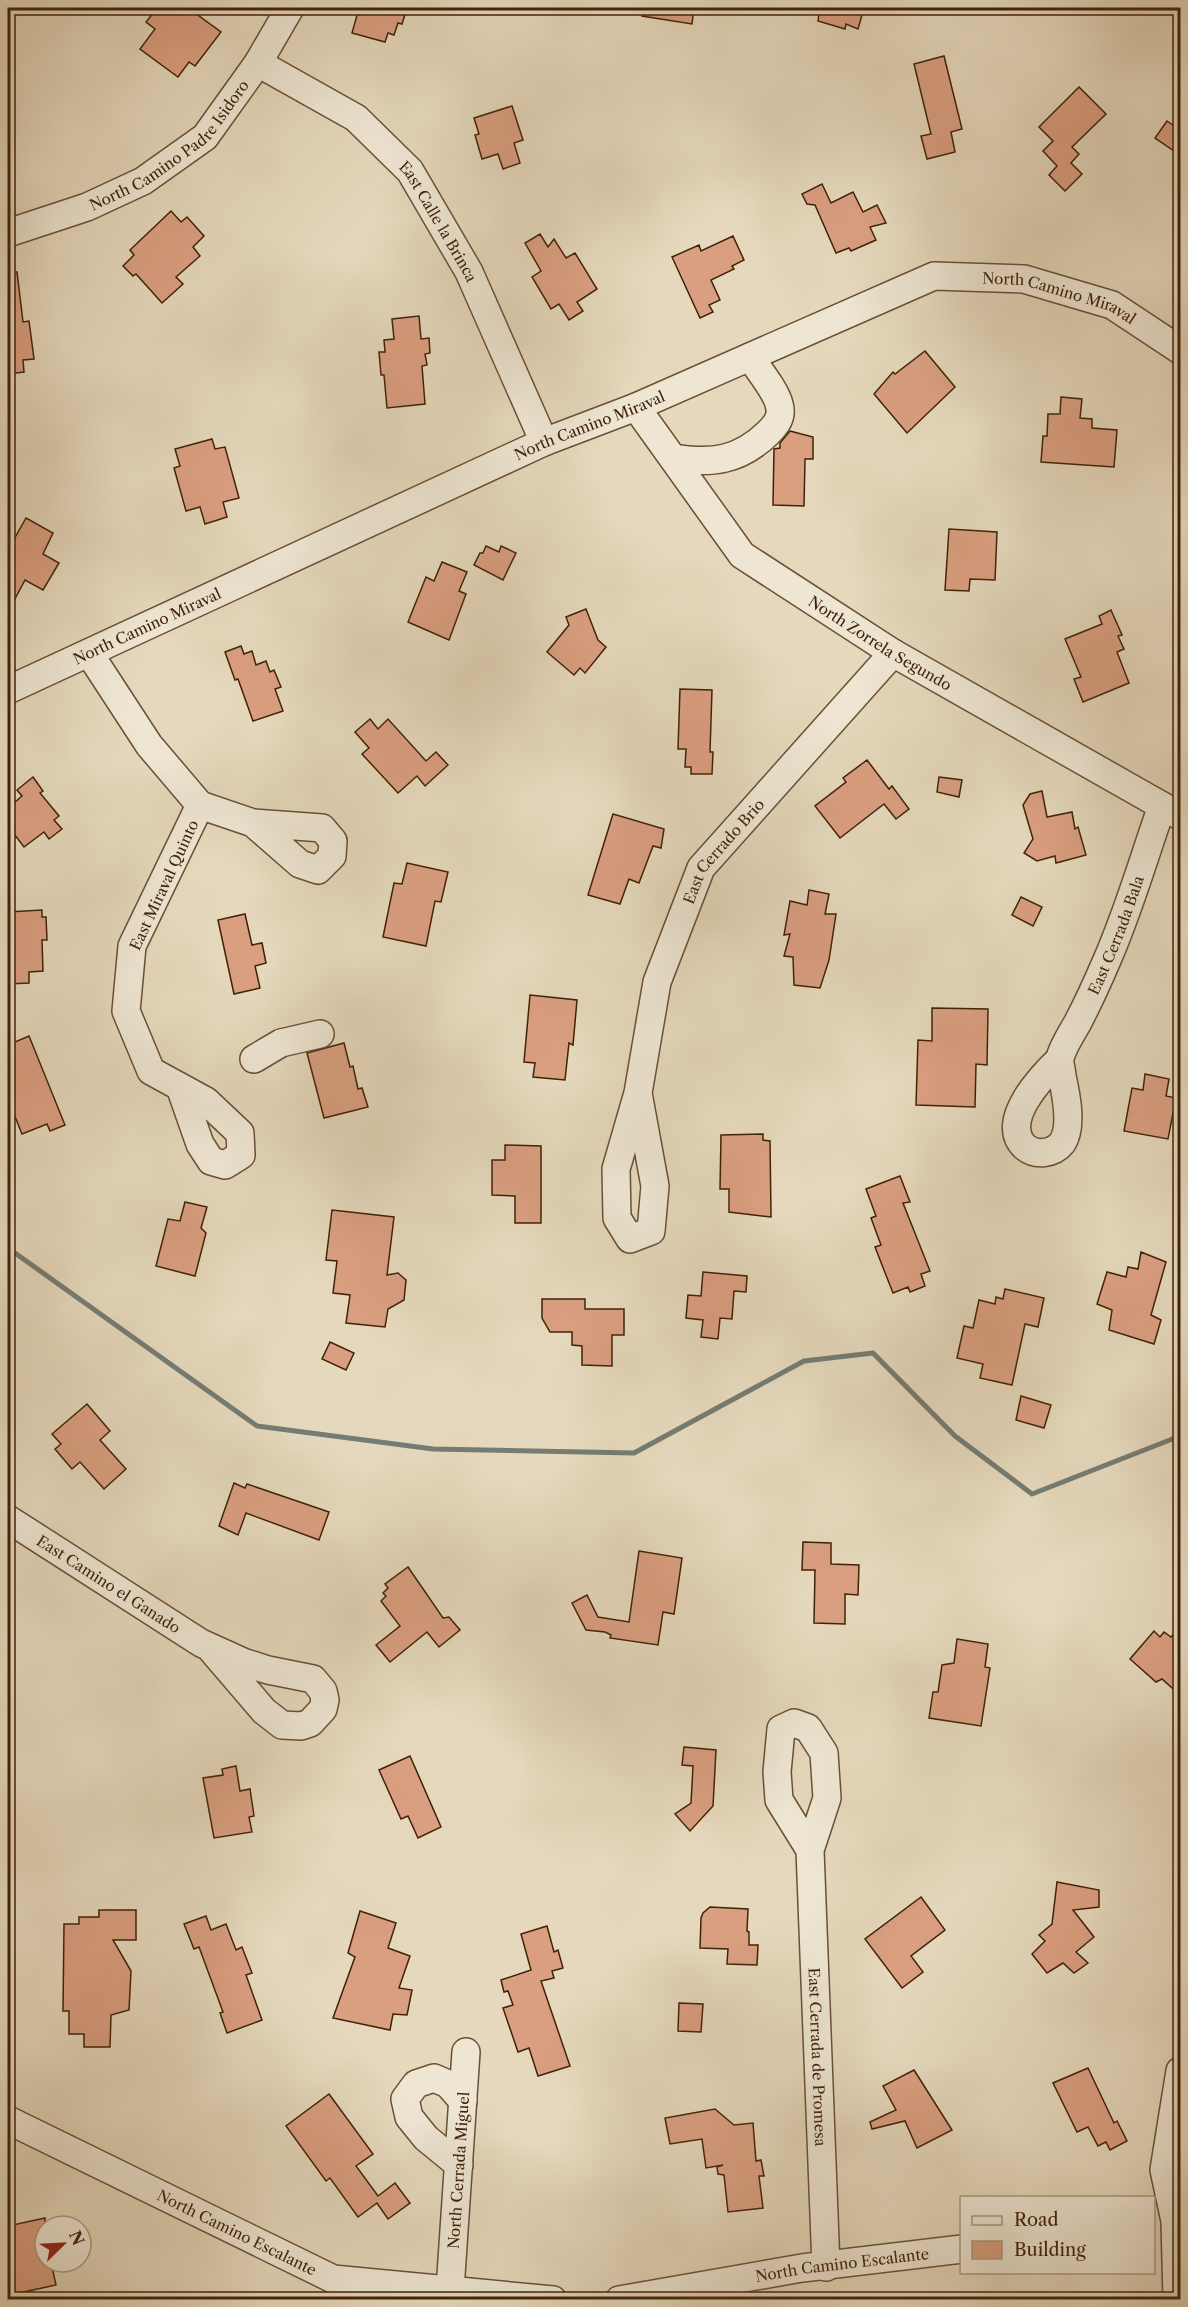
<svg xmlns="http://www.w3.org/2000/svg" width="1188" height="2307" viewBox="0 0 1188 2307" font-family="'Libre Caslon Text',serif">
<rect width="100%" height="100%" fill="#e5d8bc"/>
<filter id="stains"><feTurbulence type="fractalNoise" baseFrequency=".00333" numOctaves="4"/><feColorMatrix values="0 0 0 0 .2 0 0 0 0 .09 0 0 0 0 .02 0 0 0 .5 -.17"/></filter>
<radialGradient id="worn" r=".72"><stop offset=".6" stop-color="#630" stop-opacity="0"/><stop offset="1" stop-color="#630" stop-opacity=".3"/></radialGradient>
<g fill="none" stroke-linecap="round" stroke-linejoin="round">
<polyline stroke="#757c73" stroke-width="5" points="8,1248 257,1426 433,1449 634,1453 804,1361 873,1353 955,1436 1032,1494 1180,1436"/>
</g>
<g fill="#da9f81" stroke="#402208" stroke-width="1.5">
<polygon points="157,8 188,8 221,32 195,66 189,62 178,77 140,49 155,29 146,22"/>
<polygon points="359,8 407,8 402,24 398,23 394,35 388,33 385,42 352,33"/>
<polygon points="643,8 694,8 692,24 642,16"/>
<polygon points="806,8 864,8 858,29 846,24 845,29 818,21 819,13"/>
<polygon points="944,56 962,129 951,132 955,152 927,159 921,136 931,134 914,64"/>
<polygon points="1079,87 1106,114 1072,147 1079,154 1071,163 1082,174 1065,191 1049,175 1057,166 1043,151 1053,141 1039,127"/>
<polygon points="512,106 523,140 514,143 520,163 503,169 498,154 482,159 475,135 479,134 474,118"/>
<polygon points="1167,121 1180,130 1180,155 1155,138"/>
<polygon points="822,184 831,203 853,192 863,212 877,205 886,223 870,227 876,240 851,251 849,248 836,253 815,205 807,204 802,194"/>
<polygon points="171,211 181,222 187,217 204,236 193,247 200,256 176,277 183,284 162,303 136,274 133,276 123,266 134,255 130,250"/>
<polygon points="540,234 548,247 554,239 566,258 575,253 597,289 577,302 583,311 569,320 559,304 551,309 532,277 541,271 525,243"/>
<polygon points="733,236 744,260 732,266 734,269 711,280 720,300 709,305 713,312 700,318 672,257 699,245 701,251"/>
<polygon points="8,272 17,272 23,322 29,321 34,359 23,360 24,372 8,374"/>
<polygon points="419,316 421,339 429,338 430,353 425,354 427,365 422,366 425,404 387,408 384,375 381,375 379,352 385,352 384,340 394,339 392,319"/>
<polygon points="925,351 955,387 907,433 874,394 893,372 895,374"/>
<polygon points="1061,397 1082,399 1080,418 1092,419 1092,428 1117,430 1114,467 1041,462 1043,436 1047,436 1048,414 1060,414"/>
<polygon points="790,431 813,437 813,459 805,459 804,506 773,505 774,449 780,448 780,443"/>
<polygon points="212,439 215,449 225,447 239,498 223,502 227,517 205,524 200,507 186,511 174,468 180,466 175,449"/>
<polygon points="26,518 53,533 43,554 59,563 43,590 25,580 8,612 8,550"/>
<polygon points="949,529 997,532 995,580 970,579 969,591 945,590"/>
<polygon points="486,546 499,552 501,546 516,553 503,580 474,565 480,553 483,553"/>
<polygon points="442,562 467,572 459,591 466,594 449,640 408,622 426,577 434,581"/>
<polygon points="586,609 598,640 606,647 585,673 580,668 574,675 547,652 569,625 566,617"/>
<polygon points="1111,610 1122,635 1118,636 1124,649 1117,652 1129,683 1083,702 1074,679 1081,677 1065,639 1102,624 1099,616"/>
<polygon points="241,646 244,654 252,651 256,665 266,661 270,672 274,670 281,687 275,689 283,711 253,721 238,679 235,680 225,652"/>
<polygon points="680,689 712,690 710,752 713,752 712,774 691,774 691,767 685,767 686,749 678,749"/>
<polygon points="370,719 378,729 388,719 426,761 436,752 448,765 425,786 417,776 398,793 362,754 369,748 355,732"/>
<polygon points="867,760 889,789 892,786 909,809 896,819 884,804 840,838 815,806 846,782 843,778"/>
<polygon points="33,777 43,791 40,793 59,816 54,820 62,829 49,839 44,832 24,847 11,830 15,827 8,817 8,808 22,796 17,790"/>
<polygon points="939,777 962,780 959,797 937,792"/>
<polygon points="1042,791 1047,817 1072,812 1075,829 1078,827 1086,855 1056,863 1055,856 1037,861 1024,853 1033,839 1023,805 1030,794"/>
<polygon points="613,814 664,829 661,848 653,846 639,883 629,879 620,904 588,895"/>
<polygon points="407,863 448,872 441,902 435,901 426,946 383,937 394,883 402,884"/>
<polygon points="809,890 829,894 825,914 836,914 829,960 820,988 794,985 793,957 784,956 790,934 784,935 790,901 807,905"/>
<polygon points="1021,897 1042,907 1033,926 1012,915"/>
<polygon points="42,910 42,917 46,917 47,940 42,940 43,971 29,972 29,983 8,984 8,912"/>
<polygon points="245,914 252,945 262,943 266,963 255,966 260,988 234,994 218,920"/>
<polygon points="530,995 577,1000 573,1045 569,1043 565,1080 533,1077 535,1063 524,1062"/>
<polygon points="932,1008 988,1009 987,1065 976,1064 975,1107 916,1105 918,1040 932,1041"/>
<polygon points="29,1036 65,1125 50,1131 47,1124 22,1134 8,1099 8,1045"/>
<polygon points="344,1043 350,1067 353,1066 358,1089 362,1088 368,1107 324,1118 307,1053"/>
<polygon points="1145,1074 1169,1079 1166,1096 1176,1098 1168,1139 1124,1131 1132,1088 1143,1090"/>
<polygon points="763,1134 763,1140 770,1141 771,1217 729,1212 729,1189 720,1189 721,1135"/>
<polygon points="505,1145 541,1146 541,1223 515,1223 515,1196 492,1195 492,1160 505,1160"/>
<polygon points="900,1176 910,1202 903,1203 930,1271 921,1274 925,1286 910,1292 908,1287 893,1293 875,1247 881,1245 871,1218 876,1216 866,1189"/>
<polygon points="185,1202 207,1207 201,1228 206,1233 195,1276 156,1266 168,1219 180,1221"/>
<polygon points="332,1210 394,1217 387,1275 398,1273 406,1280 404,1300 388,1309 385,1327 346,1323 350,1295 333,1293 337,1261 326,1260"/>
<polygon points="1141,1252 1166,1262 1151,1315 1161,1320 1154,1344 1109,1330 1112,1310 1097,1304 1107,1272 1126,1277 1128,1267 1138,1269"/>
<polygon points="703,1272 747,1276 746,1292 734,1291 732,1319 720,1318 718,1339 701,1337 703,1320 686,1318 688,1295 701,1296"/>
<polygon points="1005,1289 1044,1298 1038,1327 1025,1324 1012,1385 980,1378 983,1364 957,1358 964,1326 973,1328 979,1300 995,1304 996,1297 1003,1299"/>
<polygon points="542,1299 585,1299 585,1309 624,1309 624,1335 612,1335 612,1366 582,1365 582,1346 572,1345 572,1332 550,1332 542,1318"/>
<polygon points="330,1342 354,1353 346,1370 322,1359"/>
<polygon points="1021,1396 1051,1405 1044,1428 1016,1420"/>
<polygon points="87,1404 110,1431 100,1440 126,1469 104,1489 80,1462 72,1469 55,1449 61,1444 52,1434"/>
<polygon points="234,1483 245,1488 247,1484 329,1512 319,1540 246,1513 238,1535 219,1526"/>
<polygon points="803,1542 831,1543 831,1564 859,1565 858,1595 845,1594 845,1624 814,1623 815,1570 802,1570"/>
<polygon points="639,1551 682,1558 674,1614 663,1612 658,1645 610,1638 611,1635 605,1632 586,1630 572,1603 587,1595 598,1617 629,1622"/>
<polygon points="408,1567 443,1618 449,1617 460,1630 439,1647 427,1632 390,1662 376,1645 400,1626 381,1601 386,1596 383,1593 388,1588 385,1584"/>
<polygon points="1180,1627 1180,1695 1162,1679 1156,1682 1130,1659 1154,1631 1160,1637 1164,1632 1171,1637"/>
<polygon points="957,1639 988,1644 985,1667 990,1668 981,1726 929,1718 933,1692 938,1692 942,1665 954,1663"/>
<polygon points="684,1747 716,1750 713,1806 690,1831 675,1814 691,1803 693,1766 682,1765"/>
<polygon points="410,1756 441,1827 418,1838 408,1816 401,1819 379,1770"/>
<polygon points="236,1766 240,1791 250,1789 254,1816 249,1817 252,1832 214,1838 203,1778 223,1775 222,1769"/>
<polygon points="1057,1882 1099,1890 1099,1907 1073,1910 1094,1937 1076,1952 1088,1963 1074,1973 1063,1963 1047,1973 1032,1954 1045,1941 1039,1935 1052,1924"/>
<polygon points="921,1897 945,1930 911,1956 923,1972 902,1988 865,1939"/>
<polygon points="710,1907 748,1909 747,1931 749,1932 749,1945 758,1945 757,1965 727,1964 728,1949 700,1948 701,1918 703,1913"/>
<polygon points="99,1910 136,1910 136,1940 113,1940 131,1971 129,2010 111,2015 110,2047 84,2047 84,2034 69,2034 69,2011 63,2011 64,1924 79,1924 79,1917 99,1917"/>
<polygon points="360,1911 396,1923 388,1948 410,1956 399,1988 412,1990 407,2015 393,2014 390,2030 333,2018 355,1957 348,1953"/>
<polygon points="206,1916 211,1930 226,1924 236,1950 242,1947 252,1973 246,1975 262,2020 227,2033 220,2013 223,2012 199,1947 194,1949 184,1924"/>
<polygon points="547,1926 554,1952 558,1950 563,1968 552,1971 554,1978 541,1981 570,2066 538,2076 529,2048 518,2052 503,2008 513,2005 508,1991 504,1992 501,1980 531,1970 521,1934"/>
<polygon points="679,2003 703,2004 701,2032 678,2031"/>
<polygon points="1088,2068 1114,2123 1117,2121 1127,2141 1110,2150 1106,2142 1098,2146 1088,2127 1077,2132 1053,2083"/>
<polygon points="914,2070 952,2130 917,2148 905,2121 872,2129 870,2122 896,2110 883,2086"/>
<polygon points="329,2094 373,2154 356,2166 378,2196 395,2183 410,2203 388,2219 377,2203 358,2217 330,2178 326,2181 286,2126"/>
<polygon points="715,2109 734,2125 753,2123 756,2161 761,2160 764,2176 759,2176 763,2208 728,2212 724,2175 718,2174 717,2167 723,2165 706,2168 702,2139 670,2144 665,2118"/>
<polygon points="45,2218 45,2262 51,2262 56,2285 14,2294 11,2282 8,2281 8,2226"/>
</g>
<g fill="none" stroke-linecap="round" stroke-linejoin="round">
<defs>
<g id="minor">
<path id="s1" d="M 258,63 L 356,118 L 410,171 L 469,272 L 544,442"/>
<path id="s2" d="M 8,233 L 87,207 L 143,181 L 205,137 L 258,63 L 290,8"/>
<path id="s3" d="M 636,407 L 742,555 L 893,653 L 1180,816"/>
<path d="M 673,458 C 712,464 739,461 768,433 C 776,425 783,417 779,404 C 776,391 758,369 750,357"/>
<polyline points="89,653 149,745 200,805 132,946 126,1011 151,1071 206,1101 240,1133 241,1155 225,1165 211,1161 200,1144 180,1087"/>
<path id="s4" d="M 8,690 L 544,442 L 636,407 L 934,276 L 1024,279 L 1112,305 L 1180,350"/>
<polyline points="200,805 253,823 300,864 318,870 332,856 333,841 322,828 253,823"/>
<polyline points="254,1059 281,1043 320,1034"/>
<path id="s5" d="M 1060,1059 C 1042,1076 998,1122 1025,1147 C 1036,1156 1053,1154 1062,1143 C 1073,1127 1066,1094 1062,1076 C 1062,1071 1059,1063 1060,1058 C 1063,1046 1072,1033 1078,1022 C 1089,1001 1098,981 1107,960 C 1129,910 1144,857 1162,806"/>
<path id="s6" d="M 638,1093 L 616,1169 L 617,1218 L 630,1239 L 651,1231 L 655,1186 L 638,1093 L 657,982 L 701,868 L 893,653"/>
<path id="s7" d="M 8,1519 L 201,1643 L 243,1662 L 268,1670 L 313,1679 L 323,1691 L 325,1700 L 323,1709 L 310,1723 L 301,1726 L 282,1725 L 264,1711 L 210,1648"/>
<path id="s8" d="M 810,1850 L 779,1800 L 777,1772 L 781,1729 L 794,1723 L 808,1728 L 824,1753 L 827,1798 L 810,1850 L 826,2267"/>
<polyline points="1180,2071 1164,2170 1175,2221 1180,2193"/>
<path id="s9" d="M 8,2120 L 333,2279 L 553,2300"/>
<polyline points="459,2165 426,2138 409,2117 405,2099 416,2084 434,2078 448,2084 463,2101"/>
<polyline points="1175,2221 1177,2300"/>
<path id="s10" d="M 450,2290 L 466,2052"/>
<path id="s11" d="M 619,2300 L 802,2268 L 962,2249"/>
</g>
</defs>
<use href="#minor" stroke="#695035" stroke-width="30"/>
<use href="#minor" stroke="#eee6d3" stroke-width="27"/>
</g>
<g text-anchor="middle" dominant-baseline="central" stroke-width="4.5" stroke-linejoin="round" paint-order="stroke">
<g font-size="15" fill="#402208" stroke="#eee6d3">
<text stroke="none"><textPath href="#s2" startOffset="188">North Camino Padre Isidoro</textPath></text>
<text stroke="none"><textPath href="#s1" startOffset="246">East Calle la Brinca</textPath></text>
<text stroke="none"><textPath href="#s4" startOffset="1143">North Camino Miraval</textPath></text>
<text stroke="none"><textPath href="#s4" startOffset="639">North Camino Miraval</textPath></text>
<text stroke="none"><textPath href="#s4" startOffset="153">North Camino Miraval</textPath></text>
<text stroke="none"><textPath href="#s3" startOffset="346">North Zorrela Segundo</textPath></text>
<text stroke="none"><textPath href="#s6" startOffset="576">East Cerrado Brio</textPath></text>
<text transform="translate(164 885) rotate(-65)">East Miraval Quinto</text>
<text stroke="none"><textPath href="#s5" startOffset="368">East Cerrada Bala</textPath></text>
<text stroke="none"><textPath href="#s7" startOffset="120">East Camino el Ganado</textPath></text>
<text stroke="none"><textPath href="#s8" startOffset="496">East Cerrada de Promesa</textPath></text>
<text stroke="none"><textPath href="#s10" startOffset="120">North Cerrada Miguel</textPath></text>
<text stroke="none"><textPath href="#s9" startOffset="255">North Camino Escalante</textPath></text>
<text stroke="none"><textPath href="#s11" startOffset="226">North Camino Escalante</textPath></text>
</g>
</g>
<rect width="1188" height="2307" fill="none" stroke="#e5d8bc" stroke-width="30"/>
<rect x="9" y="9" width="1170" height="2289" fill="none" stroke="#402208" stroke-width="3"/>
<rect x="15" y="15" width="1158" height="2277" fill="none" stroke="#402208" stroke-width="1.5"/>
<rect x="960" y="2196" width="195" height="78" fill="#eee6d3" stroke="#a89882" stroke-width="1.5"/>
<rect x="972" y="2216" width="30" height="9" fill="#eee6d3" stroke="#a89882" stroke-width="1.5"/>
<text x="1014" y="2226" font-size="18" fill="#402208">Road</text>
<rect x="972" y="2241" width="30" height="18" fill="#da9f81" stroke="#a89882" stroke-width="1.5"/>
<text x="1014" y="2256" font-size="18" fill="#402208">Building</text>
<g transform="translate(63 2244) rotate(66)"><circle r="28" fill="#eee6d3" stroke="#a89882" stroke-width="1.5"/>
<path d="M0-4.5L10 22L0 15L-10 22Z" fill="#8f2418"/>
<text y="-9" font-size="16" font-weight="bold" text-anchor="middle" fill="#402208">N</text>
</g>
<rect width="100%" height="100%" filter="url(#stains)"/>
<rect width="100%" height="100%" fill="url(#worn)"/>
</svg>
